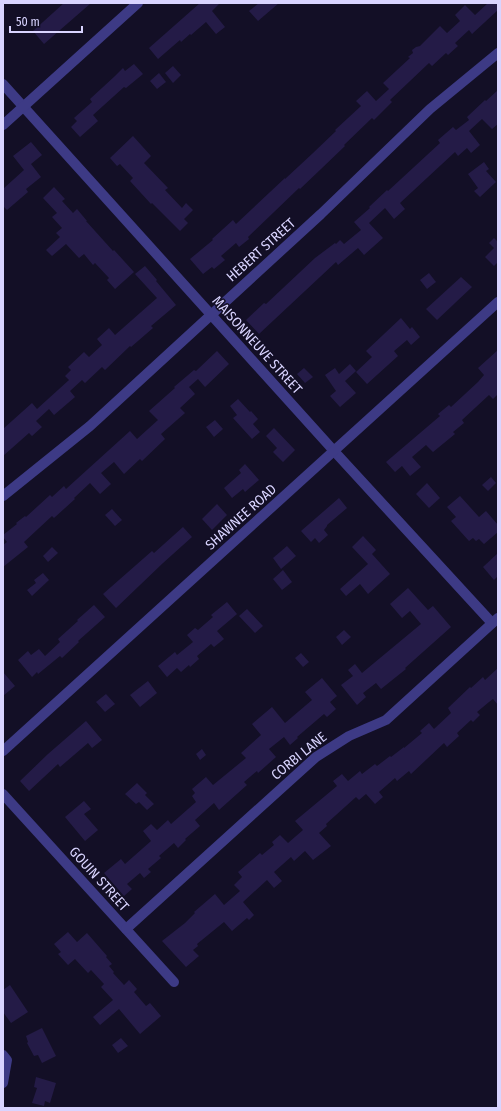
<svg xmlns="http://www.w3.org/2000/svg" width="501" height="1111" viewBox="0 0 501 1111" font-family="'Fira Sans Condensed',sans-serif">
<rect width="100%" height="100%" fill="#130f26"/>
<g fill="#241b47">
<polygon points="64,3 91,3 44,44 33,31"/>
<polygon points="200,3 220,3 212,11 225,27 216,34 206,22 191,35 190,34 181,42 180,40 158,59 149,48"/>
<polygon points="259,3 279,3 258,21 249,11"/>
<polygon points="488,3 498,3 498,10 472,34 469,30 455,43 458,46 448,55 446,53 432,66 429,63 390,100 392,102 374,120 372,118 344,145 345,146 321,169 300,189 299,188 248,237 249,239 239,247 236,243 221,256 225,260 214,269 212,267 203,274 190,259 213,240 212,239 233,220 236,224 285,178 285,179 313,153 336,131 335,130 361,106 356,101 367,91 376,101 389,89 383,83 410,58 408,57 413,53 412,50 416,47 420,46 440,26 447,33 460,21 455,15 465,5 475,15"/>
<polygon points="134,64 143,74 126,88 124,87 93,115 98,121 80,137 71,127 77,121 74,118 92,102 90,99 115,76 123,68 125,71"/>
<polygon points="173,66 181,75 173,83 165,73"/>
<polygon points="159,73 166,82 157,89 150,81"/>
<polygon points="498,90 498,124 492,129 482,119 469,131 480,145 471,153 467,148 458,156 455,152 400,203 405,209 394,219 385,208 369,223 383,238 364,255 358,248 338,265 336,262 259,334 246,320 264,303 266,304 315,258 335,243 336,244 340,240 344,244 361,230 354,222 370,208 369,207 387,190 388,191 440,143 438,140 453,127 456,130 469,120 467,117 485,100 486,101"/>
<polygon points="133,136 151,156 144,163 168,188 165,190 182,208 186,203 193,210 184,219 188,223 180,231 152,203 151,204 130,181 133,178 120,164 117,166 110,158"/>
<polygon points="31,142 42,155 31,164 41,177 26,189 28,192 7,210 3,206 3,189 24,170 13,156"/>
<polygon points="484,162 489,169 486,171 496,182 480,197 474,191 478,188 468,174"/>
<polygon points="54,187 65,199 62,201 73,213 77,209 87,221 86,221 113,251 114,250 134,272 115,289 107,280 109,278 95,263 93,265 84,254 79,258 66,244 52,256 46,250 60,237 56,233 62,228 52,217 57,213 43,198"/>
<polygon points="494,238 498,242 498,262 494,266 485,257 494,248 489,243"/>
<polygon points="145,266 157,280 156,281 176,305 151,326 153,328 131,347 130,346 105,370 102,367 85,383 82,380 70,391 75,397 54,415 49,409 36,421 42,427 32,436 29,433 3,456 3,429 32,403 37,409 69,380 65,376 71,370 68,367 84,352 89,357 102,345 97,339 109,328 115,335 157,298 135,274"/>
<polygon points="429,273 436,282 427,289 420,280"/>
<polygon points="461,277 472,287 437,320 426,309"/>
<polygon points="401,318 410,329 412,327 420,337 411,345 407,340 394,351 398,356 367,384 356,372 372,357 366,351"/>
<polygon points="498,350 498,394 493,399 489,395 462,420 464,423 453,432 455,434 433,452 426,445 412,457 421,467 410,476 402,466 395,472 386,462 440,416 438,414 449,405 451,407 478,382 484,375 478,368"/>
<polygon points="217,351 229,364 205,387 198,379 189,387 195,394 180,408 185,413 161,434 165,439 142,461 140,459 124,474 114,462 101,473 111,484 100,494 90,483 74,498 75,499 54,518 52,516 24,542 28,547 3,567 3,545 7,542 3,537 3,535 17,524 16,523 25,516 26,517 50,495 52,497 64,486 66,489 130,431 137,439 158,420 149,411 175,388 174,387 194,370 196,371"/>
<polygon points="350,364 356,371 345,381 356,393 340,407 330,396 336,391 325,375 335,368 339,374"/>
<polygon points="304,368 313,377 305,383 297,374"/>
<polygon points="238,399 250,412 251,411 258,419 253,424 260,432 252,439 233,418 237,415 230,406"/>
<polygon points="215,420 223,429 214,437 206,427"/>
<polygon points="274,428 295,450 283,462 273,452 277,448 266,436"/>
<polygon points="245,464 259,480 245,492 243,489 232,498 224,488 241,473 239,470"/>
<polygon points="491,477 496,483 488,491 482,485"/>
<polygon points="427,483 440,498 429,508 416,494"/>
<polygon points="460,496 479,517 486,511 498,525 498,532 484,544 479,539 476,541 473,538 469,541 451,521 456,517 447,507"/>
<polygon points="339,498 347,508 327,525 327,526 324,530 328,535 319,543 315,538 311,542 301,531"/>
<polygon points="217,504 227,515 212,530 202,519"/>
<polygon points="112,509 122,520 115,526 105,515"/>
<polygon points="183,527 192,537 163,563 116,608 103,594 152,551 154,553"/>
<polygon points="363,536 376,550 372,554 390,574 368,594 360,584 346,596 340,589 368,564 352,547"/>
<polygon points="287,546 296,556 281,569 273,558"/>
<polygon points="52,547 58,553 48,562 43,556"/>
<polygon points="498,553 498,576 494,580 483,567"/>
<polygon points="283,570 292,582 282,590 273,579"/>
<polygon points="43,573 49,580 32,596 27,590 36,583 34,580"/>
<polygon points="408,588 428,610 433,606 451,627 405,668 406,669 381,689 376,683 363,693 366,697 357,705 341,685 353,676 348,670 355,664 362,673 421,624 410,611 402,618 390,604"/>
<polygon points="227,602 237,614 217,631 224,639 214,647 211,644 197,656 199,659 190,667 189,665 181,672 177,668 167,677 158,666 175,652 177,655 193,642 187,635 195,628 198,630 213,617 211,615"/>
<polygon points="94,605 105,617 78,641 79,642 62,658 60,656 38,674 37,672 32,677 18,660 28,651 31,655 39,649 45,656 60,642 58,639 78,621 77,620"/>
<polygon points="247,609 263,626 255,633 239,616"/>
<polygon points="344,630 351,637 342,645 336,637"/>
<polygon points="301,653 309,662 303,667 295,658"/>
<polygon points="498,668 498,705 493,699 489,702 477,712 480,715 473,722 471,720 457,733 459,736 447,747 444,743 411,774 409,771 397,781 395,778 379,792 383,797 375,804 366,794 359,800 356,797 326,824 327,826 319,833 331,846 313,860 305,851 294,861 291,857 274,872 282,881 274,888 267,880 243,902 254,915 249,920 247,918 232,931 224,922 197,944 198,946 193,950 199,956 186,967 162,941 185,923 195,913 194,912 215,894 224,905 240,891 234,885 242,877 238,872 260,853 262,855 274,845 272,842 280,835 288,843 303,830 295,821 337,786 333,781 342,774 348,781 360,771 362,774 375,764 377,766 390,756 391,757 404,747 404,748 422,733 420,731 429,723 434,729 451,713 448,708 470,687 471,688 483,677 485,680"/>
<polygon points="3,672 15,686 3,696"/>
<polygon points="322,678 337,696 330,702 336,709 327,717 324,714 297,737 298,738 290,745 284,737 269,749 276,757 258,773 257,771 244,782 247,785 219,810 214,803 195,820 200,826 185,839 186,840 178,848 174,843 159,856 161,858 148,869 151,872 144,878 140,873 127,884 132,889 124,896 104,873 121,859 125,864 151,841 143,831 151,824 157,830 168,820 171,824 196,802 192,796 195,793 192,789 206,777 213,785 246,758 241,753 261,735 252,724 272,707 285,723 312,700 305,692"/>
<polygon points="148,681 157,693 140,707 130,695"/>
<polygon points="106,694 115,704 105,712 96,702"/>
<polygon points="86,721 102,740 92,748 88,743 60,767 58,764 29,791 20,781 48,754"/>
<polygon points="202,749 206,755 200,760 196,754"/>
<polygon points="137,783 147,793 145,795 154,804 147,810 139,802 136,804 125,794"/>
<polygon points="84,801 91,809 84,814 98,830 85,841 65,817"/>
<polygon points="68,932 77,942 87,933 107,956 106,957 112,964 109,966 114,972 113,973 124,985 129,980 137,989 134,992 146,1006 150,1003 161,1016 140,1034 119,1009 100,1025 93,1017 113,1000 101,987 104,984 91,970 88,973 75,959 68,965 58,954 61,952 54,944"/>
<polygon points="10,985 28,1012 11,1023 3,1012 3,990"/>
<polygon points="42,1028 56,1056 42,1063 38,1055 34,1056 27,1043 28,1042 26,1036"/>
<polygon points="121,1038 128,1046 118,1053 112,1045"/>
<polygon points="36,1077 56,1083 50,1103 45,1101 44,1106 32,1103 37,1088 34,1087"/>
</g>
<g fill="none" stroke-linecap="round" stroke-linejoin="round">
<g stroke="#3d3a85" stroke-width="10">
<polyline points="3,84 334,451 492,623"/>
<polyline points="3,125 138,3"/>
<polyline points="3,496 90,426 321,214 430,109 498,53"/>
<polyline points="3,751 498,302"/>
<polyline points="3,794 174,982"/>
<polyline points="126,929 316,757 349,736 386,720 498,618"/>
<polyline points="3,1055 7,1060 3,1083"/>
</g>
</g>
<g text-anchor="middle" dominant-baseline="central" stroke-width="3" stroke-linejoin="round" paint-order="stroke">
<g font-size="14" fill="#d9d4ff" stroke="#130f26">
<text transform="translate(261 250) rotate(-42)">HEBERT STREET</text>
<text transform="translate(257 345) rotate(48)">MAISONNEUVE STREET</text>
<text transform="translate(241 517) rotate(-42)">SHAWNEE ROAD</text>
<text transform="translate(299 756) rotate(-39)">CORBI LANE</text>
<text transform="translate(99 879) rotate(48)">GOUIN STREET</text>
</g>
</g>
<rect width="501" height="1111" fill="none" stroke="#d9d4ff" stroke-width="8"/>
<path d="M10 26v6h72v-6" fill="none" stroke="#d9d4ff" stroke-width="2"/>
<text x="16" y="26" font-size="12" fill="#d9d4ff" stroke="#130f26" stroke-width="3" paint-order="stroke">50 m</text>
</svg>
